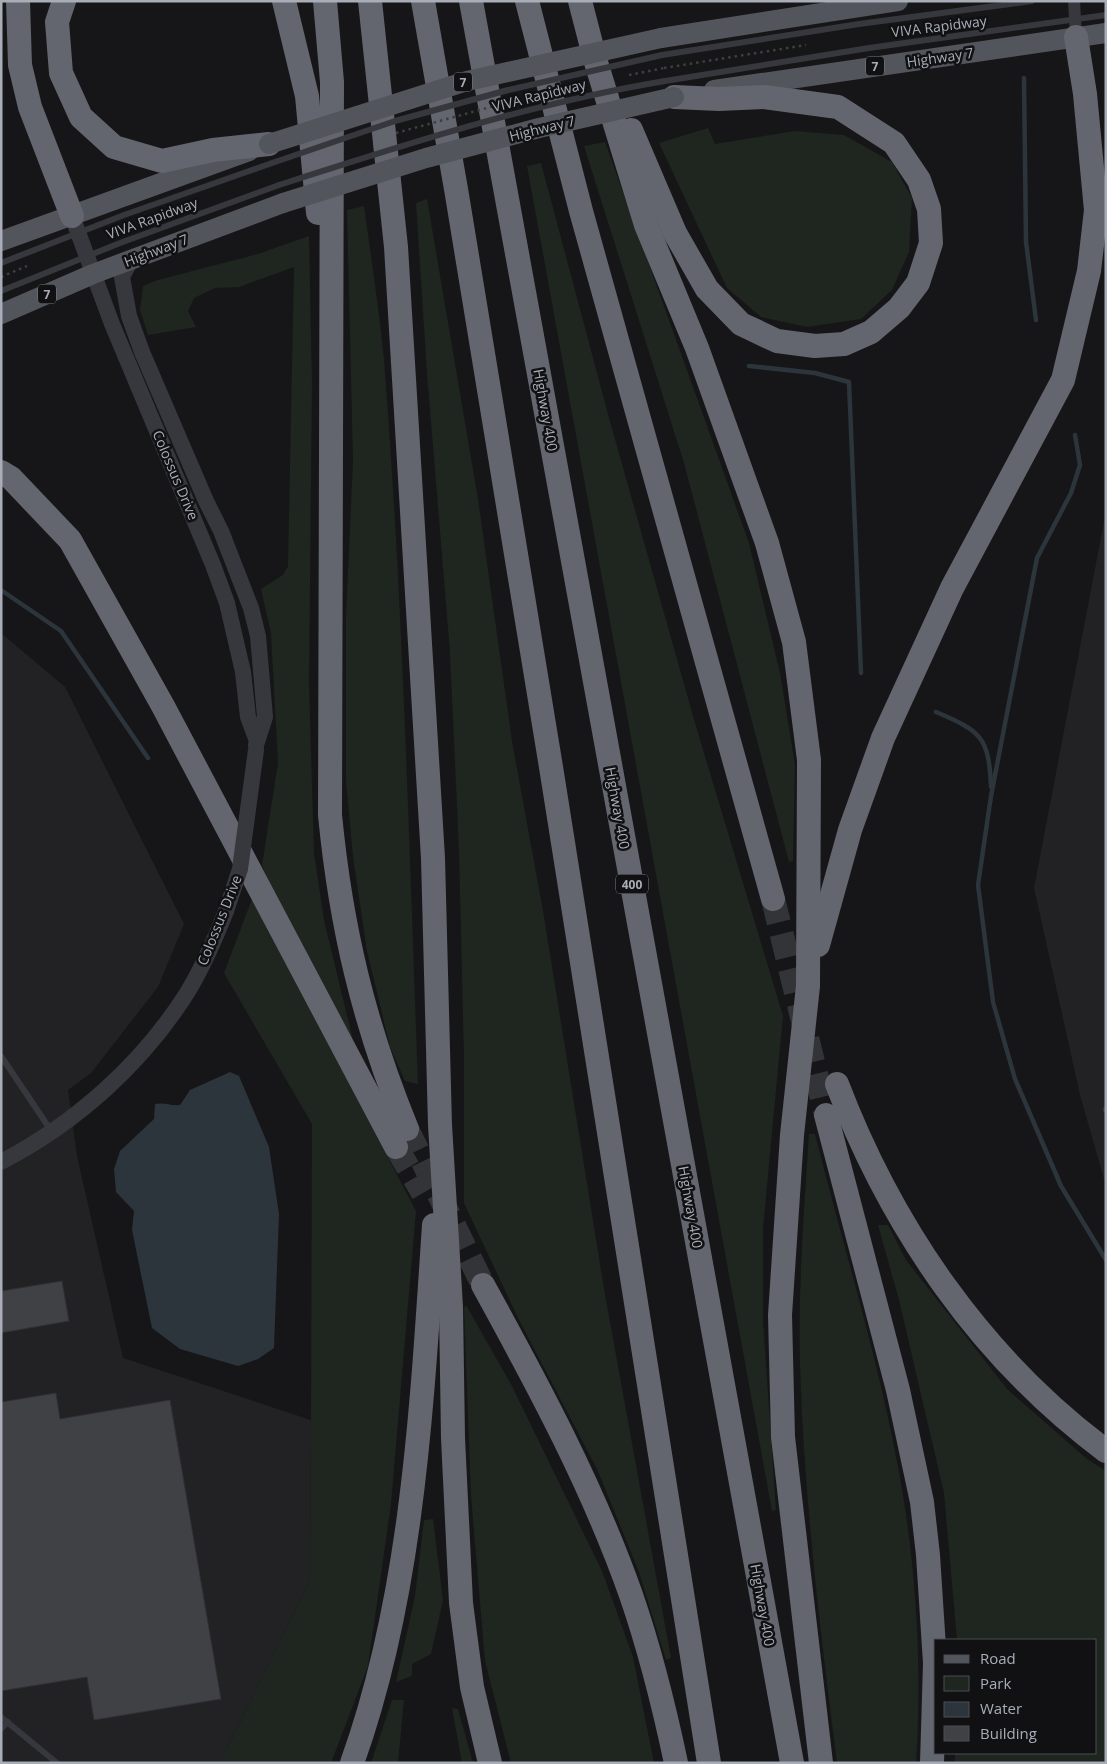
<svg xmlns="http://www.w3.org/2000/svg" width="1107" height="1764" viewBox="0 0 1107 1764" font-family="'Open Sans',sans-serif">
<rect width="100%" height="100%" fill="#161618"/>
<g fill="#222225">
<polygon points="1106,511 1106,1186 1080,1095 1034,888"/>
<polygon points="1,633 65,687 184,924 158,987 91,1073 68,1090 77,1156 123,1358 311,1420 310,1581 220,1763 1,1763"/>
</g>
<g fill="#1e261f">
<polygon points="708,128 715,144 795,131 844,135 892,162 912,198 909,252 892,290 861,319 807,327 761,317 727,288 659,143"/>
<polygon points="605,142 749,543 780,673 795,765 793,861 789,862 684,463 584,146"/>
<polygon points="541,163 609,418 695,723 783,1016 763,1228 763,1321 776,1510 772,1511 527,166"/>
<polygon points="427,199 478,499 512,741 543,911 604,1289 671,1658 666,1660 639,1572 597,1469 518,1318 464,1203 464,1058 459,851 450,652 427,373 416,203"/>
<path d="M 364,206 C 371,257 379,309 384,360 C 403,601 409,843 418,1084 L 405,1081 L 390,1047 L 367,951 L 353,857 L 346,780 L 346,618 L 353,460 L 347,210 Z"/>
<polygon points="309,236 312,385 309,683 314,853 324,920 353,1040 275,897 262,865 278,763 271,633 261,589 283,575 288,566 294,267 239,287 215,288 194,298 188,311 196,327 148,335 140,310 143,286 158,280 258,254"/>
<polygon points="252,899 416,1211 391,1504 368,1666 331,1763 220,1763 310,1581 311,1420 312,1124 224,973"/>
<path d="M 809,1134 L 815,1134 C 845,1254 883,1373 903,1495 C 917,1582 922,1674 916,1763 L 837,1763 C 820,1630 804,1498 800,1364 C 798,1288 804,1211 809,1134 Z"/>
<polygon points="878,1225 888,1225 906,1260 1007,1389 1087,1459 1106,1471 1106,1763 955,1763 955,1753 1096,1753 1096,1640 957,1640 944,1493 899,1300"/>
<polygon points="466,1305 512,1386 602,1571 633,1657 654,1763 511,1763 485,1661 471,1496 464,1308"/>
<polygon points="433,1519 443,1600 431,1654 412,1664 412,1676 396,1682 415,1596 424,1520"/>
<polygon points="392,1700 404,1700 398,1763 371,1763"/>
<polygon points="452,1708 458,1709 473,1763 462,1763"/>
</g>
<path fill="#2c353c" d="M 230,1072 L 239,1076 L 269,1147 L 279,1214 L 274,1348 L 258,1359 L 238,1366 L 180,1349 L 152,1328 L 132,1230 L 134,1211 L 116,1192 L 114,1169 L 120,1151 L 154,1119 L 155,1104 C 164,1102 170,1106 180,1105 L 190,1090 Z"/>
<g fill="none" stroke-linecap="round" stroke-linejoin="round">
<g stroke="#2c353c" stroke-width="4.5">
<polyline points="1024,78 1026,242 1036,320"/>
<polyline points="749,366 815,373 849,382 861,673"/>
<polyline points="1075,435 1080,465 1071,493 1037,558 991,796 978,885 993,1002 1015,1079 1061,1186 1106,1260"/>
<polyline points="1,590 61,631 148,758"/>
<path d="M 936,712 C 981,731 989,737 991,787"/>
</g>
</g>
<g fill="#404145" stroke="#303034">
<polygon points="62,1281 69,1321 1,1333 1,1291"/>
<polygon points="56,1393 60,1419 170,1400 221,1699 94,1720 87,1677 1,1691 1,1402"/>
</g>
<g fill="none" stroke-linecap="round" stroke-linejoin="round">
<g stroke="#333438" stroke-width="24" stroke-dasharray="24 12" stroke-linecap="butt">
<polyline points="773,899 826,1115"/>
<polyline points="407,1129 483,1285"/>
<polyline points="396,1147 423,1193"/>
</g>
<g stroke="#3d3f44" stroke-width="2.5" stroke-dasharray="2.5 4" stroke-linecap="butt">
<polyline points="960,23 987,19"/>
<polyline points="664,68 806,45"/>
<polyline points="1,277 27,266"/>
</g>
<g stroke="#37383d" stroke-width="6">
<polyline points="662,55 859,24 1032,1"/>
<polyline points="665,81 869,48 1106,15"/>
<polyline points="1,263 124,215 275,162"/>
<polyline points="1,291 120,243 279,185"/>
<polyline points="1,1056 52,1132"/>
<polyline points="1106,1109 1106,1110"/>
<polyline points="1,1717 57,1763"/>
<polyline points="1,1729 8,1722"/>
</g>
<polyline stroke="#37383d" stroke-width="12" points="1074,1 1076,37"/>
<g stroke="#37383d" stroke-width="16">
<polyline points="72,216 112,324 213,565 227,603 243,672 248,717 257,741"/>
<polyline points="131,260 122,277 129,316 142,352 206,501 221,531 251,608 258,636 265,717 256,745"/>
<path d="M 1,1162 C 76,1123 142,1064 187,993 C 203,967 215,939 226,911"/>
</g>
<g stroke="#53555c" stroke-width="20">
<polyline points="661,38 898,1"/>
<polyline points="714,90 1106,33"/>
<polyline points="1,241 249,151"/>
<polyline points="1,314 93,274 283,203"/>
</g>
<g stroke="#63666e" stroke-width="24">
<polyline points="18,1 20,65 30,107 72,216"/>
<polyline points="64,1 57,22 61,73 81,117 114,147 162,161 213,150 269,144"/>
<polyline points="284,1 307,96 318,213"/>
<path d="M 325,1 L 332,82 L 330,815 C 341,928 364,1024 407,1129"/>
<polyline points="370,1 396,247 433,858 440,1125 451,1307 453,1438 461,1603 472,1687 490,1763"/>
<polyline points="423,1 456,189 551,767 709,1763"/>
<polyline points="471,1 792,1763"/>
<polyline points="527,1 581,211 773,899"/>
<polyline points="580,1 595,59 646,225 697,348 767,543 794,642 809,760 808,986 792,1135 780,1315 783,1437 821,1763"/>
<polyline points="631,130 675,233 707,289 741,324 777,341 815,346 844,344 871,332 899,308 918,283 931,243 929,209 919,180 894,143 838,107 764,97 719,99 674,97"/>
<polyline points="1,472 11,478 70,540 163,706 396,1147"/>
<polyline points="818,945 850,830 883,738 952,588 1063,380 1089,271 1096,210 1085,94 1076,37"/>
<path d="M 837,1084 C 892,1228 981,1358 1106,1451"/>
<polyline points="826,1115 898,1390 922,1502 928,1555 935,1663 932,1763"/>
<path d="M 483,1285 C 538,1385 593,1487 631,1595 C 650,1650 664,1706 676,1763"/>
<path d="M 352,1763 C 413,1594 422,1403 434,1225"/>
</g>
<g stroke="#3d3f44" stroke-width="2.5" stroke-dasharray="2.5 4" stroke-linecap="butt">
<polyline points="629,75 664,68"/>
<polyline points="396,133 516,100"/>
</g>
<g stroke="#37383d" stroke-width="6">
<polyline points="275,162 395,121 508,90 662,55"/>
<path d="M 279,185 C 406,144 533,103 665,81"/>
</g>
<polyline stroke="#37383d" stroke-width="16" points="226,911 240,869 256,750"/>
<g stroke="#53555c" stroke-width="20">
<polyline points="269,144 467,81 661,38"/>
<polyline points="283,203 426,158 539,128 674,97"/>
</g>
</g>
<g text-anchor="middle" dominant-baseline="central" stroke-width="5" stroke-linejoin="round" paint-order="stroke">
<g fill="#111113" stroke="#7b7e86" stroke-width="1">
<rect x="866" y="56.5" width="18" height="19" rx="4"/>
<rect x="454" y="72.5" width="18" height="19" rx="4"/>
<rect x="38" y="284.5" width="18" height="19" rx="4"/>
<rect x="616" y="874.5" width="32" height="19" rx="4"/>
</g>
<g font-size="12" font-weight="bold" fill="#a8adb8">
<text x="875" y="66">7</text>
<text x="463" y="82">7</text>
<text x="47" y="294">7</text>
<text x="632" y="884">400</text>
</g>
<g font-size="14" fill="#a8adb8" stroke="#111113">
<text transform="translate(939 26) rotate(-7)">VIVA Rapidway</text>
<text transform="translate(940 57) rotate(-8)">Highway 7</text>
<text transform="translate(539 95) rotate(-14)">VIVA Rapidway</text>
<text transform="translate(542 128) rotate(-14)">Highway 7</text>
<text transform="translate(152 218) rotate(-20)">VIVA Rapidway</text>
<text transform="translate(156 250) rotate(-21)">Highway 7</text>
<text transform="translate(546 410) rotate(80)">Highway 400</text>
<text transform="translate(176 475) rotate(67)">Colossus Drive</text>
<text transform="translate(618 808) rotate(80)">Highway 400</text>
<text transform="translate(219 920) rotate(-68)">Colossus Drive</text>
<text transform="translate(691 1207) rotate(80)">Highway 400</text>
<text transform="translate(763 1605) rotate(80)">Highway 400</text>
</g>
</g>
<rect width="1107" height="1764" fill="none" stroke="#a8adb8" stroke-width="5"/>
<rect x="934" y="1639" width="162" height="115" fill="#111113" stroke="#4d4f55"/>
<rect x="944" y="1655" width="25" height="8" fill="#53555c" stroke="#4d4f55"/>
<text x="980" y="1664" font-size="15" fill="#a8adb8">Road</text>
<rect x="944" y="1676" width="25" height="15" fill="#1e261f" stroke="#4d4f55"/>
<text x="980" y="1689" font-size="15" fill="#a8adb8">Park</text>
<rect x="944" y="1702" width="25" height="15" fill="#2c353c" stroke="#4d4f55"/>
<text x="980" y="1714" font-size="15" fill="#a8adb8">Water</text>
<rect x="944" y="1726" width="25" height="15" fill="#404145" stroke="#4d4f55"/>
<text x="980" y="1739" font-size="15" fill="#a8adb8">Building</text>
</svg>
